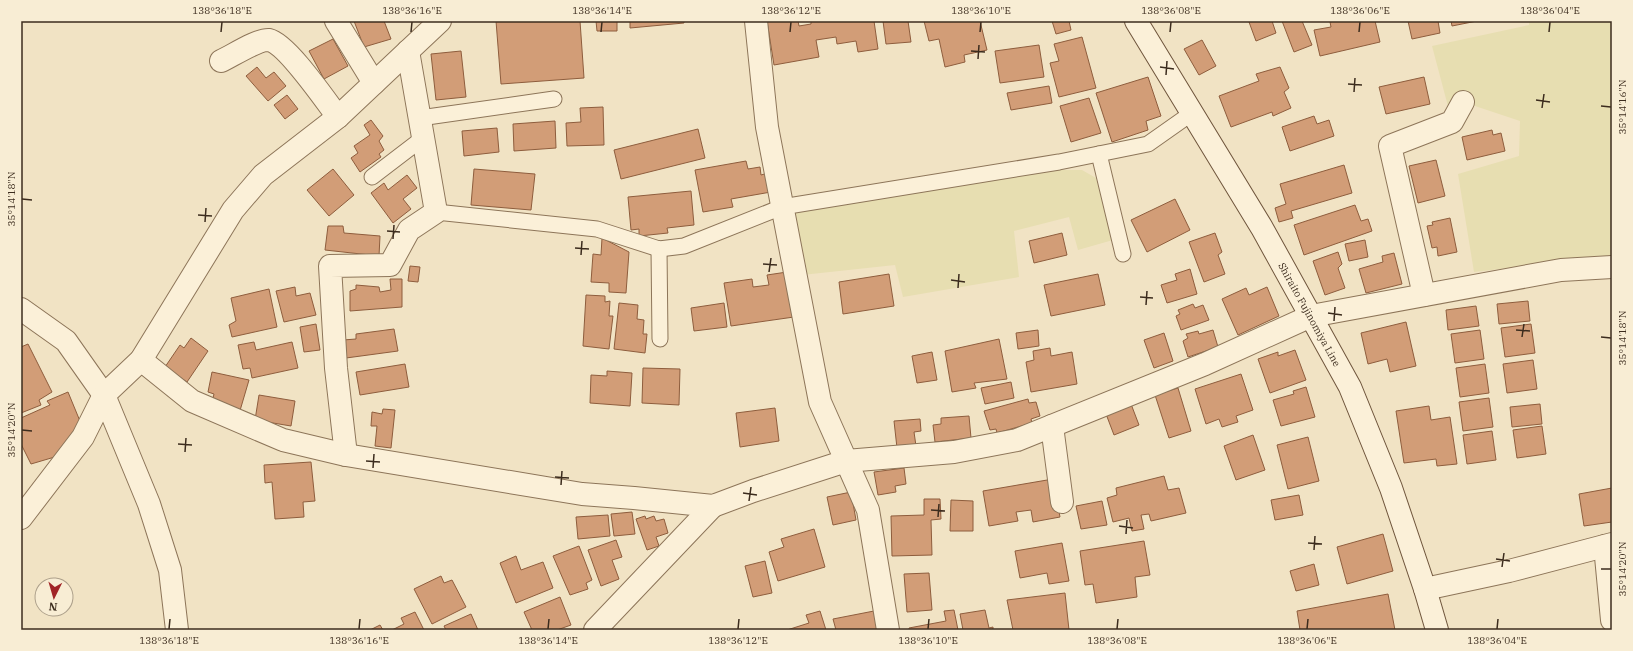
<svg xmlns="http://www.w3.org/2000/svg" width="1633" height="651" viewBox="0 0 1633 651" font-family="'IBM Plex Serif',serif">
<rect width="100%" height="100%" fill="#f1e3c4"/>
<g fill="#e7deb1">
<polygon points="1529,21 1612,21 1612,256 1474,272 1458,174 1519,156 1520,121 1463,102 1449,110 1432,46 1529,25"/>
<polygon points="1019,170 1082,170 1096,178 1113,240 1078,250 1069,217 1014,231 1019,277 903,297 895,265 802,275 789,202"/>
</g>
<g fill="#d29d77" stroke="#8e5d3d">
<polygon points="354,21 384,21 391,39 364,47"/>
<polygon points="496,21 580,21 584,78 501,84"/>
<polygon points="596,21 617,21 617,31 597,31"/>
<polygon points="630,21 684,21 684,23 630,28"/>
<polygon points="767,21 798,21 799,26 811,24 811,21 874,21 878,49 858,52 856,41 837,44 836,37 816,40 819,57 774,65"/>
<polygon points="883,21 908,21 911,42 886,44"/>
<polygon points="924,21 980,21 987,50 964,55 965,62 945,67 939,39 929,41"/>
<polygon points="1052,21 1069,21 1071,30 1056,34"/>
<polygon points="1251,21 1272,21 1276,33 1256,41 1249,22"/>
<polygon points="1282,21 1302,21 1312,45 1294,52"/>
<polygon points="1335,21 1375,21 1380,42 1320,56 1314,30 1331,27 1330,22"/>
<polygon points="1408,21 1438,21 1440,33 1412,39"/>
<polygon points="1451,21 1477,21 1452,26"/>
<polygon points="1082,37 1096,88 1059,97 1050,63 1059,61 1054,44"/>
<polygon points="333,39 348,66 324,79 309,51"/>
<polygon points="1202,40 1216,66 1199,75 1184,49"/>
<polygon points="1039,45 1044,77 1000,83 995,51"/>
<polygon points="461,51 466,97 436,100 431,54"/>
<polygon points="257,67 266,78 274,72 286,86 268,101 246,76"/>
<polygon points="1280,67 1289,88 1284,92 1291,108 1273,116 1272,112 1231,127 1219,96 1259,81 1256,74"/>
<polygon points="1148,77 1161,116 1146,121 1148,130 1112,142 1096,93"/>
<polygon points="1424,77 1430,104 1386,114 1379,87"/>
<polygon points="1049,86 1052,103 1011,110 1007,93"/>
<polygon points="287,95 298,109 285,119 274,105"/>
<polygon points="1089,98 1101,133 1071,142 1060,106"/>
<polygon points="603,107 604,145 567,146 566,123 581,122 580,108"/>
<polygon points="1314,116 1317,124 1329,120 1334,136 1290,151 1282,127"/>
<polygon points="371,120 383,136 379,141 384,150 379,154 381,157 360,172 351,158 358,153 354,146 370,135 364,125"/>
<polygon points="555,121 556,148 514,151 513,124"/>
<polygon points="497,128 499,152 464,156 462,131"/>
<polygon points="698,129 705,158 621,179 614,150"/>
<polygon points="1492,130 1493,135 1501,133 1505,151 1467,160 1462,137"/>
<polygon points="1436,160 1445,196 1418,203 1409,166"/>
<polygon points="746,161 748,169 760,167 761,175 768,173 771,192 731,199 733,207 703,212 695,170"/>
<polygon points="1344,165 1352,193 1291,211 1293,218 1279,222 1275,208 1286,204 1280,184"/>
<polygon points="333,169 354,195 329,216 307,190"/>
<polygon points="474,169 535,174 531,210 471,205"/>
<polygon points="407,175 417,188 403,199 411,209 393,223 371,193 384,183 388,190"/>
<polygon points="691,191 694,225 667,228 668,233 639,236 639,229 631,230 628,197"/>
<polygon points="1175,199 1190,230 1147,252 1131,220"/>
<polygon points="1355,205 1361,221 1368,219 1372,231 1304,255 1294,225"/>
<polygon points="1450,218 1457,252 1438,256 1437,247 1432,248 1427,226 1433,225 1432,222"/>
<polygon points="328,226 343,226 344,233 380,236 379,256 325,250"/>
<polygon points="1062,233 1067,255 1034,263 1029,241"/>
<polygon points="1215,233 1222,252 1218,255 1225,274 1204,282 1189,242"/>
<polygon points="602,238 629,252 626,293 609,292 609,283 591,282 593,254 601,255"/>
<polygon points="1365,240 1368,257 1349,261 1345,244"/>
<polygon points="1338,252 1342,264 1338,268 1345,288 1325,295 1313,261"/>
<polygon points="1394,253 1402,284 1366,293 1359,269 1383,262 1382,256"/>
<polygon points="410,266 420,267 418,282 408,281"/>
<polygon points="1190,269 1197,294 1167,303 1161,285 1177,280 1175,274"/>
<polygon points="787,272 794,317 731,326 724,283 752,279 753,287 769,285 767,275"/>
<polygon points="889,274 894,306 843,314 839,282"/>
<polygon points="1098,274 1105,305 1051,316 1044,285"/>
<polygon points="390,279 402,279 402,307 350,311 350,291 356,289 356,285 379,287 380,292 391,290"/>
<polygon points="295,287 296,296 310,293 316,315 284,322 276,291"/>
<polygon points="1267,287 1279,316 1238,335 1222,299 1246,288 1249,295"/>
<polygon points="269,289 277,327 232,337 229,325 236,321 231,298"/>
<polygon points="586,295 605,296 605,302 610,301 609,316 613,316 609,349 583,346"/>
<polygon points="1528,301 1530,321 1499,324 1497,304"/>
<polygon points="619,303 638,305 637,319 644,320 643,334 647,334 645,353 614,349"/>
<polygon points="724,303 727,327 694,331 691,308"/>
<polygon points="1193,304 1195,308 1203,305 1209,320 1181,330 1176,316 1180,314 1178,310"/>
<polygon points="1476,306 1479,326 1448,330 1446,310"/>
<polygon points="1406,322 1416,366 1390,372 1387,359 1368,364 1361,333"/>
<polygon points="316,324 320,350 304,352 300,327"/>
<polygon points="1531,324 1535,353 1505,357 1501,328"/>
<polygon points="394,329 398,351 346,358 343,340 356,339 356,334"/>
<polygon points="1038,330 1039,346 1018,349 1016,333"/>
<polygon points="1213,330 1218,347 1188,357 1183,341 1188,338 1186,334 1198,331 1199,334"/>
<polygon points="1480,330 1484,359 1455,363 1451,334"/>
<polygon points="1164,333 1173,361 1154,368 1144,340"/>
<polygon points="191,338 208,351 187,382 165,367 180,345 184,348"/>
<polygon points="999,339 1007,379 974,383 976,388 952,392 945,351"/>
<polygon points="254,342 256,350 292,342 298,368 252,378 250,368 243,369 238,345"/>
<polygon points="28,344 52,392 39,400 41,405 21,413 21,347"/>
<polygon points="1050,348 1051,356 1072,352 1077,384 1031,392 1026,362 1034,360 1033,351"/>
<polygon points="1295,350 1306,380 1270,393 1258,359 1278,352 1278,356"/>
<polygon points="932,352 937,380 917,383 912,356"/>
<polygon points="1533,360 1537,389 1507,393 1503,364"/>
<polygon points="405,364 409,387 360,395 356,372"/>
<polygon points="1485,364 1489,393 1460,397 1456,368"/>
<polygon points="643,368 680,369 679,405 642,403"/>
<polygon points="607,371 632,373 630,406 590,403 591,375 607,376"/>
<polygon points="212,372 249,380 239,414 212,402 214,394 208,392"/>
<polygon points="1241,374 1253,410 1236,416 1238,422 1222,427 1219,419 1206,424 1195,389"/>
<polygon points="1011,382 1014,398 985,404 981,388"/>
<polygon points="1306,387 1315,417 1281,426 1273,400 1294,394 1293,391"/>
<polygon points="1178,388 1191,431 1169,438 1155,395"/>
<polygon points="68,392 82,426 58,456 31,464 21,444 21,418 50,405 47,401"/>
<polygon points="259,395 295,401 291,426 255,420"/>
<polygon points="1489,398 1493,427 1463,431 1459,402"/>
<polygon points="1028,399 1029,403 1036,402 1040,416 1031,419 1032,423 997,433 996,429 990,430 984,411"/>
<polygon points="1131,404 1139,425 1114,435 1106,414"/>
<polygon points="1540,404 1542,424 1512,427 1510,407"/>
<polygon points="1429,406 1431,420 1450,417 1457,464 1437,466 1436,459 1404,463 1396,411"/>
<polygon points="775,408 779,441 740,447 736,413"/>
<polygon points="383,409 395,410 391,448 375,446 377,426 371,426 372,412 382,414"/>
<polygon points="969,416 971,438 935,442 933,425 941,424 941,418"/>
<polygon points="920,419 921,431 914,432 916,446 897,448 894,421"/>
<polygon points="1542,426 1546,454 1517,458 1513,430"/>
<polygon points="1492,431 1496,460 1467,464 1463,435"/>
<polygon points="1253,435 1265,470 1236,480 1224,446"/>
<polygon points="1308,437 1319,481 1288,489 1277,445"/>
<polygon points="311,462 315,501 303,502 304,517 275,519 272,482 265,483 264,465"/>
<polygon points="904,468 906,484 895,486 896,492 878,495 874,472"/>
<polygon points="1164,476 1168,490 1179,488 1186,513 1151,521 1149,514 1141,515 1144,529 1132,531 1129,518 1113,522 1107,498 1117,495 1116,488"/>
<polygon points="1053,479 1060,517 1033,522 1031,510 1016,512 1018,521 989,526 983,491"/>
<polygon points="1612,488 1612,522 1584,526 1579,494"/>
<polygon points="851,492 856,520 833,525 827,497"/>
<polygon points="1299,495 1303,515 1275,520 1271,500"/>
<polygon points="924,499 940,499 941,519 931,520 932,555 892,556 891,516 924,515"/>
<polygon points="951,500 973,501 973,531 950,531"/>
<polygon points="1102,501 1107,525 1081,529 1076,506"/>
<polygon points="632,512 635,534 614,536 611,514"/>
<polygon points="608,515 610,536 578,539 576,517"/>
<polygon points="645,516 646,519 654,516 656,521 664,519 668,533 656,537 659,546 647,550 636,519"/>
<polygon points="814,529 825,567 778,581 769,552 784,547 781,539"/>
<polygon points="1383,534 1393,571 1347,584 1337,547"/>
<polygon points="616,540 622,557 612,560 619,579 601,586 588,550"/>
<polygon points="1144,541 1150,575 1135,577 1137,597 1096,603 1093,584 1085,585 1080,551"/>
<polygon points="1062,543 1069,581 1049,584 1047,573 1020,578 1015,551"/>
<polygon points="579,546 592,580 586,583 588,589 570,595 553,556"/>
<polygon points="516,556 521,570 543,562 553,588 516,603 500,563"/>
<polygon points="765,561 772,593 753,597 745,566"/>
<polygon points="1314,564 1319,585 1296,591 1290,571"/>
<polygon points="929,573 932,610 907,612 904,574"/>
<polygon points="441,576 444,583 452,580 466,607 432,624 414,589"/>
<polygon points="1065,593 1069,630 1013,630 1007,600"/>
<polygon points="1388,594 1395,630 1300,630 1297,611"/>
<polygon points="560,597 571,625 557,630 532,630 524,612"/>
<polygon points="954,610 958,630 909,630 909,628 946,621 944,611"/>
<polygon points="985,610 989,628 993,627 993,630 963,630 960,614"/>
<polygon points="820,611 826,630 787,630 809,623 806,615"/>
<polygon points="874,611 878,630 836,630 833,619"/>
<polygon points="415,612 424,630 392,630 404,624 401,618"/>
<polygon points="471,614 478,630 446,630 444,626"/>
<polygon points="380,625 383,630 370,630"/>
</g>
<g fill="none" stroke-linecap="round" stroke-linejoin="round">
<defs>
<g id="service">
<polyline points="420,118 554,99"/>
<polyline points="1099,154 1123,254"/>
<polyline points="372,177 423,138"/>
<polyline points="436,212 597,229 659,249 684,246 782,207 1059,162 1148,144 1192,113"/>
<polyline points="659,249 660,339"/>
</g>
<g id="minor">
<polyline points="336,21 374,83"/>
<polyline points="756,21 767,127 820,402 868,510 888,630"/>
<path d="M 221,61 C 232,56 258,39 269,40 C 287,44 325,100 338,117"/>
<polyline points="1424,295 1390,146 1452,122 1463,102"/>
<polyline points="21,309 66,341 104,395 149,504 170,570 177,630"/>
<polyline points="141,360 192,401 283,440 346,455 582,494 634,498 713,506 753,491 846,461 954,452 1017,440 1205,364 1311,316 1561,270 1612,267"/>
<polyline points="1052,426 1062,502"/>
<polyline points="346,455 336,368 330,266 390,265 409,230 436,212 408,51"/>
<polyline points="21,518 83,437 104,395 141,360 233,210 263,175 338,117 440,21"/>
<polyline points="1605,546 1612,620"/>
<polyline points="1425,589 1509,571 1612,544"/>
<polyline points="595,630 713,506"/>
</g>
<g id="secondary">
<path id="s1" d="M 1136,21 L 1262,228 L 1350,387 L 1391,488 L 1425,589 L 1437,630"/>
</g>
</defs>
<use href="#service" stroke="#8d7559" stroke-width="17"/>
<use href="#minor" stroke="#8d7559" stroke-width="24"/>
<use href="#secondary" stroke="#6f553c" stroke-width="24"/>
<use href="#service" stroke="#fbf0d8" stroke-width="15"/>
<use href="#minor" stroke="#fbf0d8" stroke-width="22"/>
<use href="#secondary" stroke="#fbf0d8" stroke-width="22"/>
</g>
<path fill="none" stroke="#3c2c1e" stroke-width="1.5" d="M 221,32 L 222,22M 411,32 L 412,22M 601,32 L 602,22M 790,32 L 791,22M 980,32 L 981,22M 1170,32 L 1171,22M 1359,32 L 1360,22M 1549,32 L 1550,22M 971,51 L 985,52M 978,59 L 979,45M 1160,67 L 1174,69M 1166,75 L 1167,61M 1348,84 L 1362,85M 1354,92 L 1355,78M 1536,100 L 1550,102M 1601,106 L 1611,107M 1542,108 L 1544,94M 22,199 L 32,200M 198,215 L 212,216M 205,222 L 206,208M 387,231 L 400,232M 393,239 L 394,225M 575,248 L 589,249M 581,255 L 582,241M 763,264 L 777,265M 769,272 L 771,258M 951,280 L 965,282M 958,288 L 959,274M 1140,297 L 1153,298M 1146,305 L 1147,291M 1328,313 L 1342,315M 1334,321 L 1335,307M 1516,330 L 1530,331M 1522,337 L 1524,324M 1601,337 L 1611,338M 22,430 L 32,431M 178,444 L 192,445M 185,452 L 186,438M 366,461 L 380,462M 373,468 L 374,454M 555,477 L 569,478M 561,485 L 562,471M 743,493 L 757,495M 749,501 L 751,487M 931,510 L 945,511M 938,517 L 939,504M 1119,526 L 1133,528M 1126,534 L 1127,520M 1308,543 L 1322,544M 1314,550 L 1315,536M 1496,559 L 1510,561M 1502,567 L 1504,553M 1601,569 L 1611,569M 169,629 L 170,619M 359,629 L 360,619M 548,629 L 549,619M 738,629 L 739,619M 928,629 L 929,619M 1117,629 L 1118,619M 1307,629 L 1308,619M 1497,629 L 1498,619"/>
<g text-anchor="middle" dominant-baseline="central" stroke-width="3" stroke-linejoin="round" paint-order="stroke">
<g font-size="10" fill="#3c2c1e" stroke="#f8edd4">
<text stroke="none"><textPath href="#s1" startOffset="341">Shiraito Fujinomiya Line</textPath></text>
</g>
</g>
<rect width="1633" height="651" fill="none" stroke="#f8edd4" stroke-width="44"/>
<g transform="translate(54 597) rotate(185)"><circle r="19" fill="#f8edd4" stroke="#ada08b"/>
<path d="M0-3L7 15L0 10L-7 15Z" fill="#a12426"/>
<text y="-6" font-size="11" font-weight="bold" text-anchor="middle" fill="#3c2c1e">N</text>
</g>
<rect x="22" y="22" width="1589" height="607" fill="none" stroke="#3c2c1e" stroke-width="1.5"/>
<g font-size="10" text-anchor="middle" fill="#3c2c1e">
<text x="222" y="14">138°36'18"E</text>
<text x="412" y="14">138°36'16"E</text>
<text x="602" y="14">138°36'14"E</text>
<text x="791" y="14">138°36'12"E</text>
<text x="981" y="14">138°36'10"E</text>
<text x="1171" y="14">138°36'08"E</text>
<text x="1360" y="14">138°36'06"E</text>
<text x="1550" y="14">138°36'04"E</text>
<text transform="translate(1622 107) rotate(-90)" y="4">35°14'16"N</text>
<text transform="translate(11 199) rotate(-90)" y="4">35°14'18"N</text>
<text transform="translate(1622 338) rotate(-90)" y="4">35°14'18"N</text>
<text transform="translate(11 430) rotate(-90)" y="4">35°14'20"N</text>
<text transform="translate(1622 569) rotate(-90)" y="4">35°14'20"N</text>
<text x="169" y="644">138°36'18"E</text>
<text x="359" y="644">138°36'16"E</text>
<text x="548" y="644">138°36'14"E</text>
<text x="738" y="644">138°36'12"E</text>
<text x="928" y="644">138°36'10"E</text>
<text x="1117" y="644">138°36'08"E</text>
<text x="1307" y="644">138°36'06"E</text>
<text x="1497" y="644">138°36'04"E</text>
</g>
</svg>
